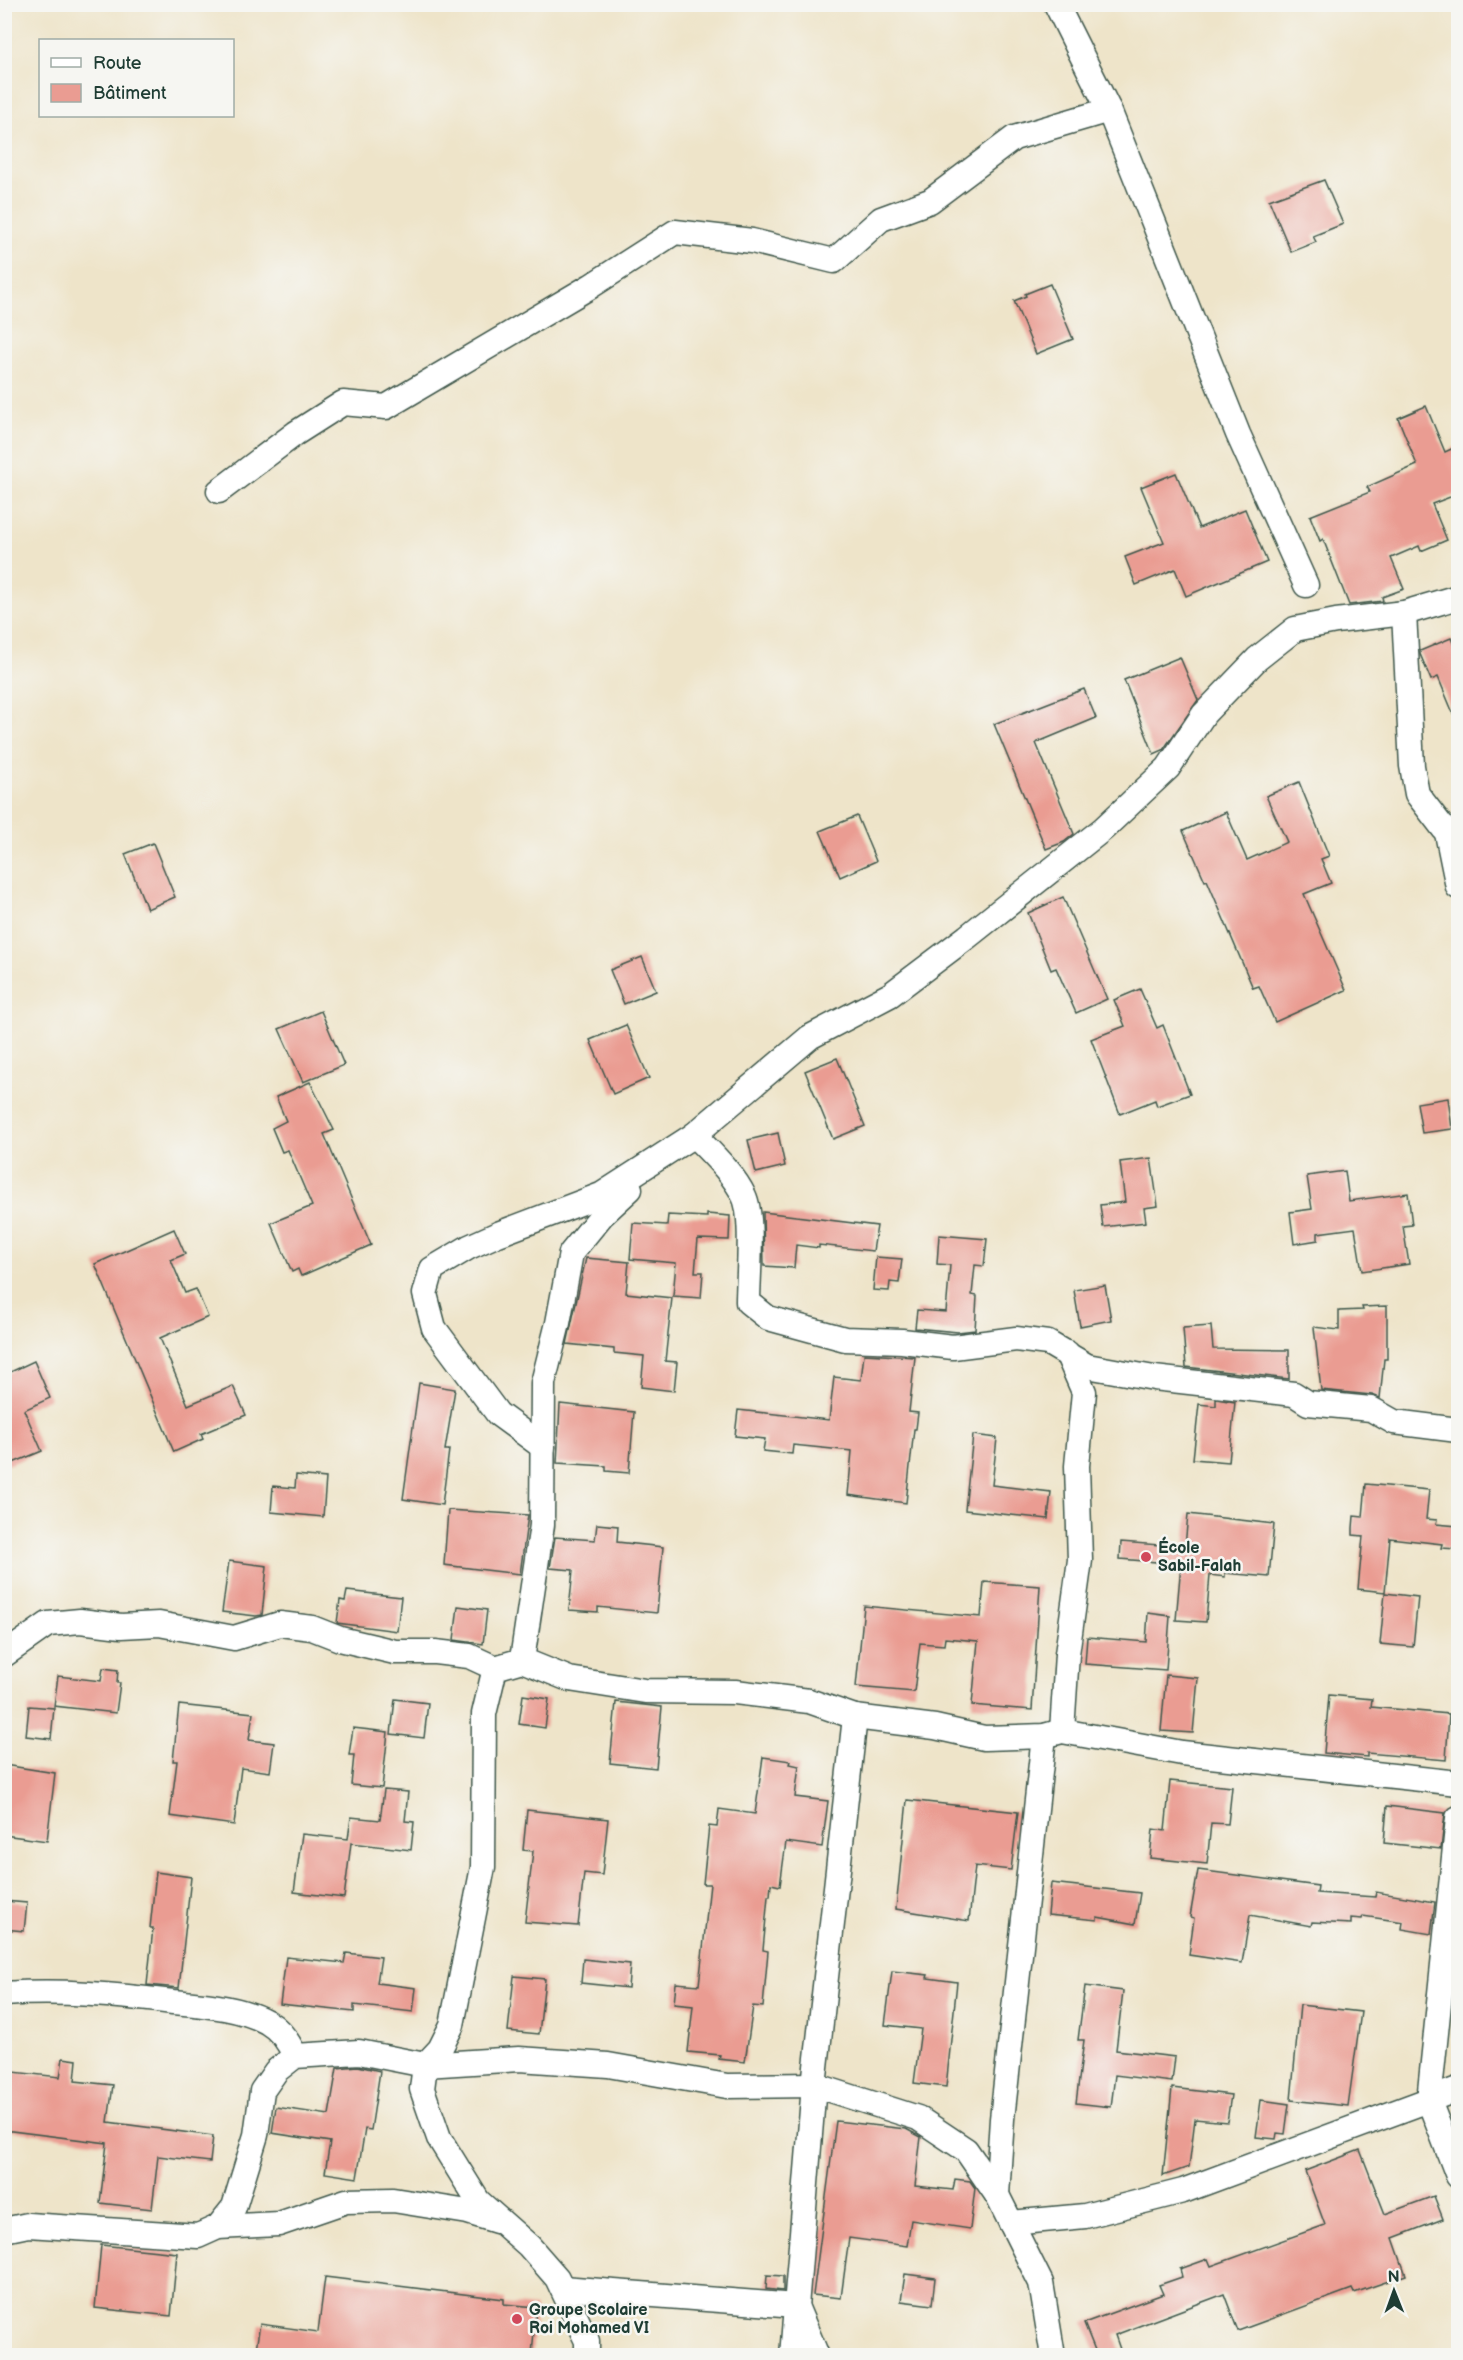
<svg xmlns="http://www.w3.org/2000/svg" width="1463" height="2360" viewBox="0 0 1463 2360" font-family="'Balsamiq Sans',sans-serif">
<rect width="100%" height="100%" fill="#f6f6f2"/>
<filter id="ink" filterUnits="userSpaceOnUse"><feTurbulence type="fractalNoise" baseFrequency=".0167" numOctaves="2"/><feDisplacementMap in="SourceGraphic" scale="12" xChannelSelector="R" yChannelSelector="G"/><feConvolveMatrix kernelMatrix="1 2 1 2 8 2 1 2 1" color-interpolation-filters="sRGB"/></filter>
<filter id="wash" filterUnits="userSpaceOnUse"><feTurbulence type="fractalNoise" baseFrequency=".008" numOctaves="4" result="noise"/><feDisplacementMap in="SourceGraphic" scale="24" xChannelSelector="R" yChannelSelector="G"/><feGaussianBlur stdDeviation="1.35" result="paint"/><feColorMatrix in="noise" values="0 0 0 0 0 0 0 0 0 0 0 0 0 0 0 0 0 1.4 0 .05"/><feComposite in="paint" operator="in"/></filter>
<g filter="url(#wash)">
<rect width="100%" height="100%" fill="#eee4c9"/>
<g id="blocks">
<g fill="#ea9c92">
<polygon points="1324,180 1343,224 1313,236 1316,242 1291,252 1269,200"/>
<polygon points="1050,284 1073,339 1036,354 1014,301 1026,296 1025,294"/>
<polygon points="1426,406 1445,452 1458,446 1458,494 1432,504 1447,540 1421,551 1419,546 1391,558 1404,589 1382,597 1383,601 1349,605 1323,539 1320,541 1310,516 1370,492 1367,487 1417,465 1398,418"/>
<polygon points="1176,473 1199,528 1245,509 1267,562 1186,596 1175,569 1136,585 1125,557 1164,542 1141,487"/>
<polygon points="1451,638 1458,655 1458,725 1438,677 1431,680 1420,654 1420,651"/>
<polygon points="1180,657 1198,700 1163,750 1154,754 1124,680"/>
<polygon points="1084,689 1096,718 1036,743 1074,834 1064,842 1046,849 994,724"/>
<polygon points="1299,782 1329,856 1321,859 1331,883 1304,894 1346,990 1275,1022 1259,986 1253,988 1207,880 1205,881 1183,831 1226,812 1247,860 1287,842 1266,796"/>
<polygon points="857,816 876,861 840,877 820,831"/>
<polygon points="153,843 175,897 147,909 125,854"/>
<polygon points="1063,897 1107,999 1076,1013 1056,968 1051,970 1028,913"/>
<polygon points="642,957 656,991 624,1004 610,970"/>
<polygon points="1140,989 1157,1028 1163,1025 1190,1094 1157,1106 1155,1100 1120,1114 1091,1039 1125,1026 1114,1000"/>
<polygon points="321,1011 344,1065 303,1082 279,1029"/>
<polygon points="626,1025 649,1078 613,1094 590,1040"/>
<polygon points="837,1058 865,1126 833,1139 805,1071"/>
<polygon points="310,1082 334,1130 324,1134 371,1245 301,1276 298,1269 292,1272 271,1223 312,1206 288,1150 282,1152 272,1128 286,1121 276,1097"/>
<polygon points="1448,1098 1452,1129 1422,1133 1417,1103"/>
<polygon points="778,1133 785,1166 756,1173 748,1140"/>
<polygon points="1151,1158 1158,1206 1144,1208 1146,1222 1103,1227 1100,1205 1125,1202 1120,1162"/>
<polygon points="1345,1171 1349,1201 1408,1193 1412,1225 1403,1226 1409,1264 1362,1271 1355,1228 1318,1233 1318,1240 1294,1244 1290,1212 1312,1209 1307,1176"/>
<polygon points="763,1212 877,1226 873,1251 819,1245 819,1248 796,1245 794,1268 764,1266"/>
<polygon points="707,1214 730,1216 729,1240 698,1239 695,1272 703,1272 701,1298 673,1296 676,1263 630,1259 633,1223 667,1225 668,1215 707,1217"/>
<polygon points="174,1229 185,1254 171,1260 185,1293 196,1289 208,1317 160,1338 188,1405 233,1386 246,1415 201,1434 203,1439 174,1452 95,1264"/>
<polygon points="939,1235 987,1239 984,1266 975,1265 972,1295 977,1296 975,1330 958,1332 915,1328 917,1310 946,1312 950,1265 937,1264"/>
<polygon points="876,1257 902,1259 899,1283 890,1282 889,1291 873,1290"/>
<polygon points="586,1258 629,1262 626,1293 672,1298 665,1361 677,1362 674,1391 641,1387 644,1356 614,1353 614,1349 567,1344"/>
<polygon points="1105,1285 1111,1320 1080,1326 1074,1290"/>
<polygon points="1387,1306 1387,1359 1384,1359 1380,1398 1372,1395 1321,1390 1314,1327 1339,1330 1339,1311 1363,1310 1362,1307"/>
<polygon points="1211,1326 1213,1349 1289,1350 1289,1379 1186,1367 1183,1328"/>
<polygon points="864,1354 915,1357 909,1412 918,1413 916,1429 914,1429 906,1503 848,1495 852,1451 793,1445 792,1454 763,1451 765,1439 735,1436 738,1410 829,1420 834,1377 861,1380"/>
<polygon points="34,1361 50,1398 24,1410 42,1451 8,1465 4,1456 4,1375"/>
<polygon points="419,1383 455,1389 445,1450 449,1450 442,1505 403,1499"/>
<polygon points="1216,1399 1235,1402 1229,1462 1193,1459 1199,1404 1216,1406"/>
<polygon points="560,1404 634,1412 629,1473 606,1471 606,1466 557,1463"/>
<polygon points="973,1435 997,1438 992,1485 1051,1492 1048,1519 965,1510"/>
<polygon points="296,1475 326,1478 323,1517 271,1512 273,1486 295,1488"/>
<polygon points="1366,1484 1429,1490 1426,1519 1437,1520 1436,1524 1458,1526 1458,1549 1441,1548 1442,1544 1390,1538 1385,1592 1358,1589 1363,1536 1353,1535 1353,1528 1354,1516 1363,1517"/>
<polygon points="448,1510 528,1515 520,1574 444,1565"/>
<polygon points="1188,1514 1274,1524 1269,1577 1225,1573 1225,1577 1210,1575 1206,1622 1176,1620 1181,1564 1120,1559 1121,1542 1185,1547"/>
<polygon points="597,1524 618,1526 617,1542 663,1547 657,1613 598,1607 598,1612 569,1610 573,1570 550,1568 555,1537 595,1540"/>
<polygon points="229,1561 267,1566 262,1615 256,1616 222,1612"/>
<polygon points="984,1582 1040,1586 1032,1710 972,1705 978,1641 945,1638 944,1645 920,1643 914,1692 856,1687 864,1606 981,1617"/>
<polygon points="347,1591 401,1597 397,1631 337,1623 340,1600 345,1601"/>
<polygon points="1385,1593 1418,1597 1413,1647 1380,1644"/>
<polygon points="458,1606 487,1610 483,1644 454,1640"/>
<polygon points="1148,1613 1170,1616 1166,1670 1085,1664 1087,1637 1146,1642"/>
<polygon points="103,1668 118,1670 117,1683 120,1683 116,1713 54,1706 58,1676 101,1681"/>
<polygon points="1166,1675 1198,1678 1193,1733 1161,1731"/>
<polygon points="523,1695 549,1699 545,1728 519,1724"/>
<polygon points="1329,1695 1372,1699 1371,1707 1449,1714 1446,1760 1367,1753 1367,1757 1324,1753"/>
<polygon points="395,1699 428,1703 424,1738 391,1734"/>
<polygon points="616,1702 662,1707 656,1768 610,1763"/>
<polygon points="179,1705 253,1713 249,1740 274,1743 270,1772 241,1768 234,1825 170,1816 177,1761 173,1761"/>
<polygon points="29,1706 54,1708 51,1739 26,1736"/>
<polygon points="353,1728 388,1732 382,1788 351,1785 354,1755 349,1755"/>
<polygon points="763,1757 791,1761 790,1764 799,1766 795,1797 828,1801 822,1847 786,1842 780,1886 771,1884 770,1896 768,1896 763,1950 768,1951 763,2007 753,2006 745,2062 719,2059 720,2055 688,2052 693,2006 674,2004 676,1983 699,1985 710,1884 703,1884 709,1826 717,1827 719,1809 755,1814"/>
<polygon points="4,1765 55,1773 47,1841 4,1835"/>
<polygon points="1170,1781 1232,1787 1228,1824 1211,1823 1207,1864 1150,1858 1153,1829 1165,1831"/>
<polygon points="384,1790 408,1792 405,1821 414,1822 411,1850 351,1843 344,1898 294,1892 302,1834 348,1839 351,1817 380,1820"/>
<polygon points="907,1800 1018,1812 1011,1870 975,1866 969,1921 896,1909"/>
<polygon points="1387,1806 1445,1813 1441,1849 1384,1843"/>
<polygon points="527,1810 608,1819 602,1875 584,1873 578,1926 525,1922 533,1851 523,1850"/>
<polygon points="1198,1870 1318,1886 1317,1893 1375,1897 1376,1892 1435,1902 1431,1934 1402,1929 1403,1922 1363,1916 1362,1919 1351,1918 1351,1924 1312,1922 1311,1926 1250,1915 1242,1963 1189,1955 1194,1918 1190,1917"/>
<polygon points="156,1872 191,1877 179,1988 147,1985 153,1928 150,1928"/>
<polygon points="1051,1883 1140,1893 1135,1924 1097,1917 1097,1920 1048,1915"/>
<polygon points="4,1901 27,1903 24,1931 4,1929"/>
<polygon points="346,1953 381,1957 377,1983 416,1988 413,2012 354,2005 354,2012 280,2004 286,1957 344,1963"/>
<polygon points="583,1959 630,1964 628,1988 581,1983"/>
<polygon points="892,1971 928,1975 927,1978 957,1982 946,2087 914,2083 921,2029 885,2025"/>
<polygon points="514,1976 545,1979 539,2034 508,2031"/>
<polygon points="1085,1986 1123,1991 1116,2050 1175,2057 1172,2082 1115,2075 1111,2107 1076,2103 1084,2040 1078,2040"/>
<polygon points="1300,2005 1361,2012 1348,2106 1291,2100"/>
<polygon points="63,2058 77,2060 75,2081 113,2085 108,2122 213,2136 210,2162 158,2156 152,2209 100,2203 107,2143 4,2130 4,2071 60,2077"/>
<polygon points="358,2066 380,2071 371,2130 365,2129 357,2178 325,2173 330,2142 272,2133 276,2107 329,2115 337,2068"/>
<polygon points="1172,2088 1231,2095 1227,2122 1195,2119 1189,2167 1163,2176"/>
<polygon points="1261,2100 1289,2104 1285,2134 1277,2133 1276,2139 1256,2137"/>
<polygon points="836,2121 906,2129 921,2137 915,2186 953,2190 955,2179 970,2181 975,2188 970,2229 911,2220 907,2246 849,2238 841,2298 813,2295"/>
<polygon points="1360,2150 1385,2214 1434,2196 1443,2219 1393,2238 1406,2275 1354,2293 1352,2289 1238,2331 1224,2294 1115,2335 1122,2355 1097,2355 1084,2323 1163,2294 1159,2285 1182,2277 1180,2269 1208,2259 1211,2266 1325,2225 1305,2171"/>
<polygon points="101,2245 177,2253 171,2316 95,2308"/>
<polygon points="905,2274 935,2278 932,2305 901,2301"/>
<polygon points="767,2275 783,2276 783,2291 766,2289"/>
<polygon points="325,2277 504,2299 504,2304 536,2307 532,2355 255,2355 260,2324 318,2332"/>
</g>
</g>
</g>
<g filter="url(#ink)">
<use href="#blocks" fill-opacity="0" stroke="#3e564a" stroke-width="1.5"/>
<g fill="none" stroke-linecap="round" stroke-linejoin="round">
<defs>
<g id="minor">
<polyline points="1056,4 1109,110 1238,434 1306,585"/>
<polyline points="219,491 296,433 343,403 386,407 591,286 675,232 752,241 834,261 881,219 930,201 1014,138 1109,110"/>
<polyline points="1404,613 1412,766 1417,794 1447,833 1458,887"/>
<path d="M 694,1135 C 711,1153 733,1173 744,1196 C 754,1217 748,1277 748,1302 L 768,1318 L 845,1339 L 902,1341 L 953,1347 L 1016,1339 L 1048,1343 L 1087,1366 L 1154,1378 L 1294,1394 L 1308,1403 L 1371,1409 L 1394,1422 L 1458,1430"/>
<polyline points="543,1447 498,1414 434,1328 425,1294 432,1269 469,1247 498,1234 601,1195 694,1135 810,1037 890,995 967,937 1103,829 1168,768 1204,714 1257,659 1295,629 1336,621 1404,613 1458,597"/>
<polyline points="4,1655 48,1624 80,1621 121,1626 159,1624 234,1638 280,1624 312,1628 340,1639 395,1652 435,1652 469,1656 495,1668"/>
<polyline points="522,1660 542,1525 543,1383 558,1323 571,1253 602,1215 630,1189"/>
<polyline points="1062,1731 1067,1654 1080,1560 1077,1466 1084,1392 1067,1353"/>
<polyline points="1458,1818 1429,2101 1458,2176"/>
<path d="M 4,1994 C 61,1990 117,1995 173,2002 C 204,2005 239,2007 267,2022 C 281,2030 289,2042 295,2056"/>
<polyline points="997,2195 1002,2119 1044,1736"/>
<polyline points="1011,2223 1085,2216 1183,2191 1458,2089"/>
<polyline points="218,2227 234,2207 256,2135 262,2091 276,2071 295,2056 359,2052 425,2065 519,2059 608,2065 727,2086 814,2085 918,2118 966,2150 997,2195 1041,2283 1053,2356"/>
<polyline points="4,2230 28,2225 198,2236 218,2227 279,2224 346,2201 393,2200 468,2212 497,2221"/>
<polyline points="562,2288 796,2306 817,2356"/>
<polyline points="587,2356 587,2341 557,2278 529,2246 478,2201 439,2138 422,2089 425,2065 440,2049 452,2025 483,1867 484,1714 495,1668 522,1660 569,1679 645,1691 735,1692 809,1701 855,1717 935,1727 984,1738 1044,1736 1062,1731 1182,1753 1458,1783"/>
<polyline points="792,2356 814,2085 855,1717"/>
</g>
</defs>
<use href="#minor" stroke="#3e564a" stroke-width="27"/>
<use href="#minor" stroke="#fff" stroke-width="24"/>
</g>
</g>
<g fill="#d1495b" stroke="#f6f6f2" stroke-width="2">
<circle cx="1146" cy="1557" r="6"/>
<circle cx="517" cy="2319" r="6"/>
</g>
<g text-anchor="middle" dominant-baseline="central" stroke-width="5" stroke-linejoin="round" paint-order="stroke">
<g font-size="16" font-weight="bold" fill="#1f3d34" stroke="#f6f6f2" text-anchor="start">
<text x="1158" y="1548">École<tspan x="1158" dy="18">Sabil-Falah</tspan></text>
<text x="529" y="2310">Groupe Scolaire<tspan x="529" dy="18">Roi Mohamed VI</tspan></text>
</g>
</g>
<rect width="1463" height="2360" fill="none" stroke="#f6f6f2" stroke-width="24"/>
<rect x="39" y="39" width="195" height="78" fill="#f6f6f2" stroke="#a0aca6" stroke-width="1.5"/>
<rect x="51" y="58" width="30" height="9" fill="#ffffff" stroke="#a0aca6" stroke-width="1.5"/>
<text x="93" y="69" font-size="18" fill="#1f3d34">Route</text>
<rect x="51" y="84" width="30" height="18" fill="#ea9c92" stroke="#a0aca6" stroke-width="1.5"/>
<text x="93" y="99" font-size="18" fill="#1f3d34">Bâtiment</text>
<g transform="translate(1394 2291) rotate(359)" stroke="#f6f6f2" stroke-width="4.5" paint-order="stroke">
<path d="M0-4.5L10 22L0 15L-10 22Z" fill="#1f3d34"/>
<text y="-9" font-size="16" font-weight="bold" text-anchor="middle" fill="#1f3d34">N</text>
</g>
</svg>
